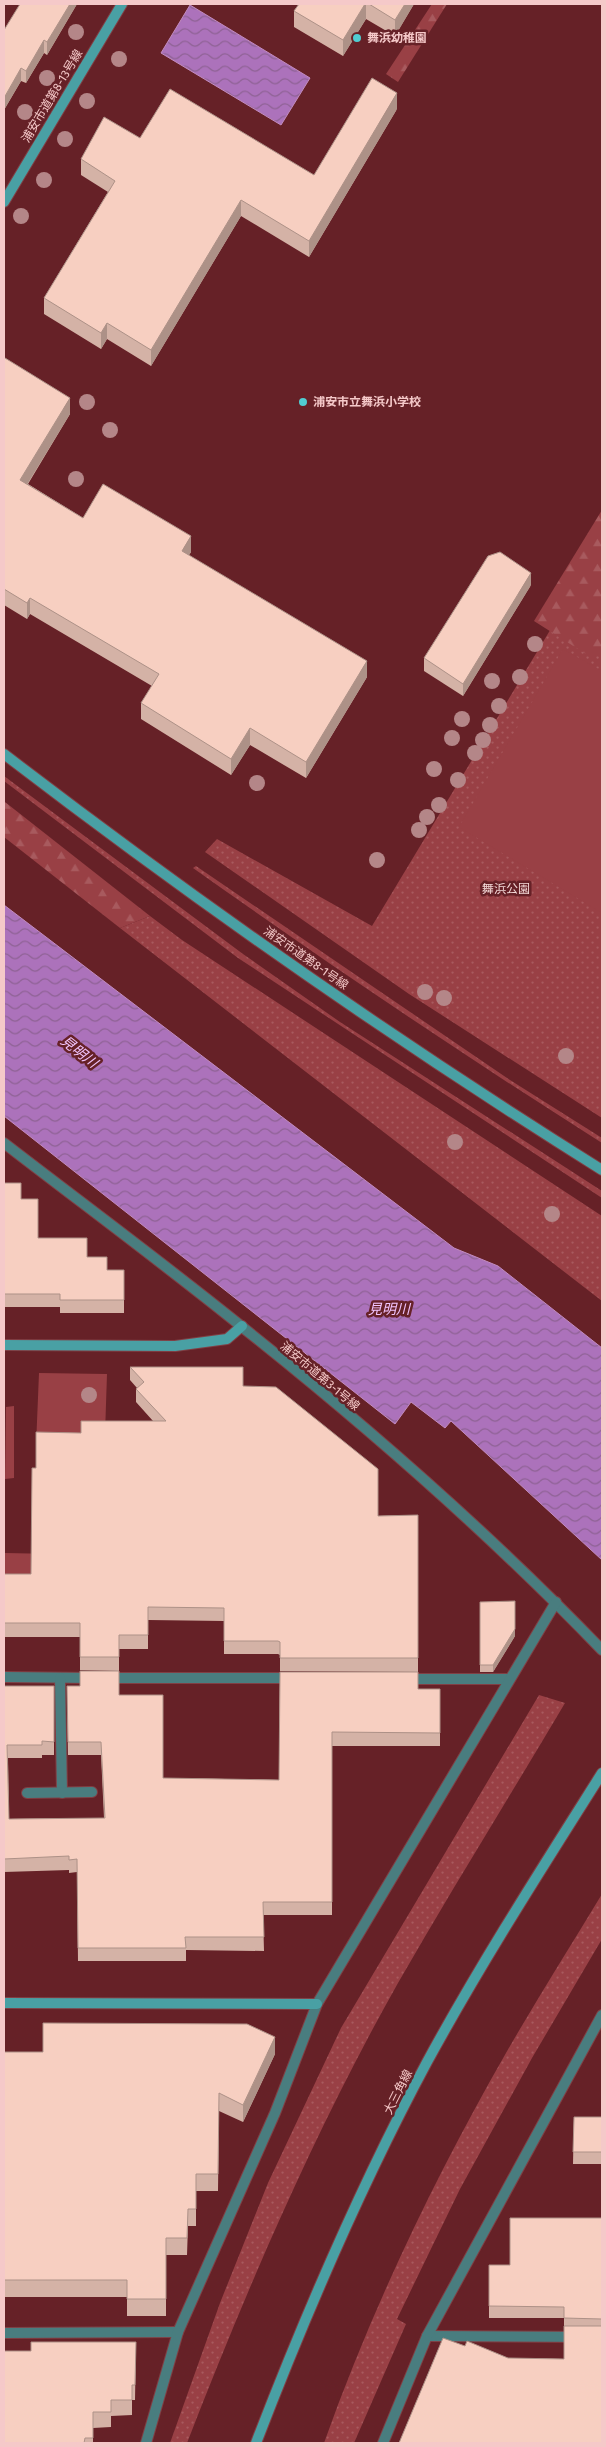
<svg xmlns="http://www.w3.org/2000/svg" width="606" height="2447" viewBox="0 0 606 2447" font-family="'Fira Sans','Noto Sans JP',sans-serif">
<defs>
<pattern id="grass-dots" width="8" height="8" patternUnits="userSpaceOnUse" patternTransform="scale(1.25)"><rect width="8" height="8" fill="#994045"/><path d="M2 2h.1M6 6h.1" fill="none" stroke="#a85a5e" stroke-width="1.8" stroke-linecap="round"/></pattern>
<pattern id="forest-firs" width="22" height="20" patternUnits="userSpaceOnUse" patternTransform="scale(1.25)"><rect width="22" height="20" fill="#994045"/><path d="M5 1l3.5 6h-7zM16 11l3.5 6h-7z" fill="#a85a5e"/></pattern>
<pattern id="water-waves" width="16" height="10" patternUnits="userSpaceOnUse" patternTransform="scale(1.25)"><rect width="16" height="10" fill="#ac72bb"/><path d="M0 5q4-4 8 0t8 0" fill="none" stroke="#8f6295"/></pattern>
</defs>
<rect width="100%" height="100%" fill="#662127"/>
<g fill="url(#grass-dots)">
<polygon points="602,544 602,1118 409,994 205,852 217,839 372,926"/>
<polygon points="4,776 243,954 340,1022 602,1191 602,1198 238,958 4,781"/>
<path d="M 196,866 L 507,1078 L 602,1138 L 602,1143 C 463,1055 327,963 193,868 Z"/>
<polygon points="150,916 182,940 602,1216 602,1301 120,928"/>
<path d="M 539,1695 L 565,1703 C 510,1796 452,1889 398,1983 C 315,2130 248,2286 187,2443 L 170,2443 L 220,2303 L 268,2183 L 341,2028 Z"/>
<path d="M 602,1894 L 602,1939 L 532,2058 L 460,2189 L 397,2319 L 406,2324 L 354,2443 L 324,2443 C 372,2308 435,2177 506,2053 C 537,1999 570,1947 602,1894 Z"/>
</g>
<g fill="url(#forest-firs)">
<polygon points="432,4 447,4 398,82 386,74"/>
<polygon points="602,510 602,655 586,654 534,621"/>
<polygon points="5,802 150,916 120,928 4,837"/>
</g>
<g fill="#994045">
<polygon points="563,649 602,671 602,913 459,827"/>
<polygon points="39,1373 107,1374 105,1434 81,1446 36,1446"/>
<polygon points="14,1406 14,1478 5,1479 6,1407"/>
<polygon points="5,1553 55,1554 54,1587 4,1588"/>
</g>
<g fill="url(#water-waves)" stroke="#c28cbf">
<polygon points="190,5 310,78 281,125 161,53"/>
<polygon points="4,905 454,1248 498,1266 602,1348 602,1560 451,1421 445,1428 411,1402 395,1424 4,1116"/>
</g>
<g fill="none" stroke-linecap="round" stroke-linejoin="round">
<defs>
<g id="street">
<path d="M 4,1143 C 83,1204 163,1263 241,1326 C 367,1426 490,1534 602,1650"/>
<polyline points="4,1677 93,1678"/>
<polyline points="60,1678 62,1793"/>
<polyline points="108,1678 293,1678"/>
<polyline points="405,1679 509,1679"/>
<polyline points="27,1793 92,1792"/>
<polyline points="4,2333 178,2332"/>
<polyline points="427,2336 602,2337"/>
<polyline points="146,2443 178,2332 275,2113 317,2004 556,1602"/>
<polyline points="383,2443 427,2336 602,2015"/>
</g>
<g id="secondary">
<polyline points="4,202 122,4"/>
<path d="M 4,754 C 197,902 396,1041 602,1170"/>
<polyline points="4,1345 175,1346 227,1339 242,1326"/>
<polyline points="4,2003 317,2004"/>
<path d="M 256,2443 C 306,2313 361,2185 427,2062 C 481,1963 542,1868 602,1773"/>
</g>
</defs>
<use href="#street" stroke="#803f44" stroke-width="12"/>
<use href="#secondary" stroke="#803f44" stroke-width="12"/>
<use href="#street" stroke="#497d7f" stroke-width="10"/>
<use href="#secondary" stroke="#49a0a4" stroke-width="10"/>
</g>
<g fill="#b48688">
<circle cx="76" cy="32" r="8"/>
<circle cx="119" cy="59" r="8"/>
<circle cx="47" cy="78" r="8"/>
<circle cx="87" cy="101" r="8"/>
<circle cx="25" cy="112" r="8"/>
<circle cx="65" cy="139" r="8"/>
<circle cx="44" cy="180" r="8"/>
<circle cx="21" cy="216" r="8"/>
<circle cx="87" cy="402" r="8"/>
<circle cx="110" cy="430" r="8"/>
<circle cx="76" cy="479" r="8"/>
<circle cx="535" cy="644" r="8"/>
<circle cx="520" cy="677" r="8"/>
<circle cx="492" cy="681" r="8"/>
<circle cx="499" cy="706" r="8"/>
<circle cx="462" cy="719" r="8"/>
<circle cx="490" cy="725" r="8"/>
<circle cx="452" cy="738" r="8"/>
<circle cx="483" cy="740" r="8"/>
<circle cx="475" cy="753" r="8"/>
<circle cx="434" cy="769" r="8"/>
<circle cx="458" cy="780" r="8"/>
<circle cx="257" cy="783" r="8"/>
<circle cx="439" cy="805" r="8"/>
<circle cx="427" cy="817" r="8"/>
<circle cx="419" cy="830" r="8"/>
<circle cx="377" cy="860" r="8"/>
<circle cx="425" cy="992" r="8"/>
<circle cx="444" cy="998" r="8"/>
<circle cx="566" cy="1056" r="8"/>
<circle cx="455" cy="1142" r="8"/>
<circle cx="552" cy="1214" r="8"/>
<circle cx="89" cy="1395" r="8"/>
</g>
<g fill="#d4b2a6">
<polygon points="77,4 47,55 44,53 26,83 21,81 4,110 4,30"/>
<polygon points="299,4 414,4 395,36 366,19 343,56 294,27 294,11"/>
<polygon points="397,109 309,257 241,216 151,366 107,339 101,349 44,314 44,298 108,192 81,175 81,159 140,138 314,175"/>
<polygon points="4,360 70,414 28,484 83,518 191,552 189,555 367,677 306,778 250,745 231,775 141,719 141,703 152,686 30,614 27,619 4,605"/>
<polygon points="531,585 463,696 424,671 424,658"/>
<polygon points="4,1183 21,1199 38,1238 87,1257 107,1270 124,1270 124,1313 60,1313 60,1307 4,1307"/>
<polygon points="130,1367 243,1386 378,1516 418,1515 418,1672 280,1671 280,1655 278,1654 224,1654 224,1621 148,1620 148,1649 119,1649 119,1671 80,1670 80,1637 4,1637 4,1574 31,1574 36,1468 81,1433 153,1421 136,1402 136,1389 137,1388 130,1380"/>
<polygon points="480,1602 515,1636 493,1672 480,1672"/>
<polygon points="280,1672 418,1689 440,1689 440,1746 332,1746 332,1915 263,1915 264,1951 186,1950 186,1961 78,1961 77,1872 69,1873 69,1870 4,1872 4,1686 54,1686 54,1755 42,1755 42,1758 8,1758 9,1819 104,1818 101,1755 68,1755 67,1686 119,1695 163,1778 279,1780"/>
<polygon points="4,2052 275,2054 243,2122 219,2111 218,2191 196,2191 196,2226 188,2226 187,2255 166,2255 166,2316 127,2316 127,2297 4,2297"/>
<polygon points="574,2117 602,2117 602,2164 573,2164"/>
<polygon points="602,2218 602,2443 465,2346 508,2358 564,2359 564,2318 489,2318 489,2265 510,2265"/>
<polygon points="136,2342 135,2400 132,2400 132,2415 111,2416 111,2427 93,2428 93,2443 4,2443 31,2351"/>
</g>
<g fill="#ad9187">
<polygon points="70,4 77,4 47,55 47,42"/>
<polygon points="365,4 366,4 366,19 343,56 343,40"/>
<polygon points="405,4 414,4 395,36 395,20"/>
<polygon points="44,40 44,53 26,83 26,71"/>
<polygon points="21,68 21,81 4,110 4,98"/>
<polygon points="397,93 397,109 309,257 309,241"/>
<polygon points="241,200 241,216 151,366 151,350"/>
<polygon points="107,323 107,339 101,349 101,333"/>
<polygon points="70,398 70,414 20,496 20,480"/>
<polygon points="191,536 191,552 182,567 182,551"/>
<polygon points="531,573 531,585 463,696 463,684"/>
<polygon points="30,598 30,614 27,619 27,603"/>
<polygon points="367,661 367,677 306,778 306,762"/>
<polygon points="250,728 250,745 231,775 231,759"/>
<polygon points="515,1601 515,1636 493,1672 493,1665"/>
<polygon points="275,2037 275,2054 243,2122 243,2105"/>
</g>
<g fill="#f7cfc1" stroke="#ad9187">
<polygon points="20,4 70,4 47,42 44,40 26,71 21,68 4,98 4,30"/>
<polygon points="299,4 365,4 343,40 294,11"/>
<polygon points="369,4 405,4 395,20"/>
<polygon points="372,78 397,93 309,241 241,200 151,350 107,323 101,333 44,298 115,181 81,159 104,117 140,138 170,89 314,175"/>
<polygon points="5,358 70,398 20,480 83,518 103,484 191,536 182,551 367,661 306,762 250,728 231,759 141,703 159,674 30,598 27,603 4,589 4,360"/>
<polygon points="500,552 531,573 463,684 424,658 488,556"/>
<polygon points="4,1183 21,1183 21,1199 38,1199 38,1238 87,1238 87,1257 107,1257 107,1270 124,1270 124,1300 60,1300 60,1294 4,1294"/>
<polygon points="130,1367 243,1367 243,1386 276,1387 378,1469 378,1516 418,1515 418,1658 280,1658 280,1642 278,1641 224,1641 224,1608 148,1607 148,1635 119,1635 119,1657 80,1657 80,1623 4,1623 4,1574 31,1574 32,1468 36,1468 36,1432 81,1433 81,1421 166,1421 136,1389 144,1382"/>
<polygon points="515,1601 515,1629 493,1665 480,1665 480,1602"/>
<polygon points="80,1671 119,1671 119,1695 163,1695 163,1778 279,1780 280,1672 418,1672 418,1689 440,1689 440,1733 332,1732 332,1902 263,1902 264,1937 185,1937 186,1948 78,1948 77,1859 69,1860 69,1856 4,1859 4,1686 54,1686 54,1742 42,1741 42,1745 7,1745 9,1819 105,1818 101,1742 68,1742 67,1686 80,1686"/>
<polygon points="43,2023 247,2024 275,2037 243,2105 219,2093 218,2174 196,2174 196,2209 188,2209 187,2238 166,2238 166,2299 127,2299 127,2280 4,2280 4,2052 43,2052"/>
<polygon points="574,2117 602,2117 602,2152 573,2152"/>
<polygon points="510,2218 602,2218 602,2319 564,2318 564,2307 489,2306 489,2265 510,2265"/>
<polygon points="564,2326 602,2326 602,2443 399,2443 443,2338 465,2346 467,2341 508,2358 564,2359"/>
<polygon points="31,2342 136,2342 135,2385 132,2385 132,2400 111,2400 111,2412 93,2412 93,2438 85,2438 84,2443 4,2443 4,2351 31,2351"/>
</g>
<g fill="#51ccd1" stroke="#662127" stroke-width="2">
<circle cx="357" cy="38" r="5"/>
<circle cx="303" cy="402" r="5"/>
</g>
<g text-anchor="middle" dominant-baseline="central" stroke-width="5" stroke-linejoin="round" paint-order="stroke">
<g font-size="12" font-weight="bold" fill="#f5c9c9" stroke="#662127" text-anchor="start">
<text x="367" y="38">舞浜幼稚園</text>
<text x="313" y="402">浦安市立舞浜小学校</text>
</g>
<g font-size="12" fill="#f5c9c9" stroke="#662127">
<text transform="translate(52 96) rotate(-59)">浦安市道第8-13号線</text>
<text transform="translate(306 958) rotate(35)">浦安市道第8-1号線</text>
<text transform="translate(320 1376) rotate(40)">浦安市道第3-1号線</text>
<text transform="translate(398 2092) rotate(-63)">大三角線</text>
</g>
<g font-size="12" fill="#f3d8d7" stroke="#662127">
<text x="506" y="889">舞浜公園</text>
</g>
<g font-size="14" font-style="italic" fill="#f1c4fe" stroke="#662127">
<text transform="translate(79 1052) rotate(38)">見明川</text>
<text x="389" y="1309">見明川</text>
</g>
</g>
<rect width="606" height="2447" fill="none" stroke="#f5c9c9" stroke-width="10"/>
</svg>
